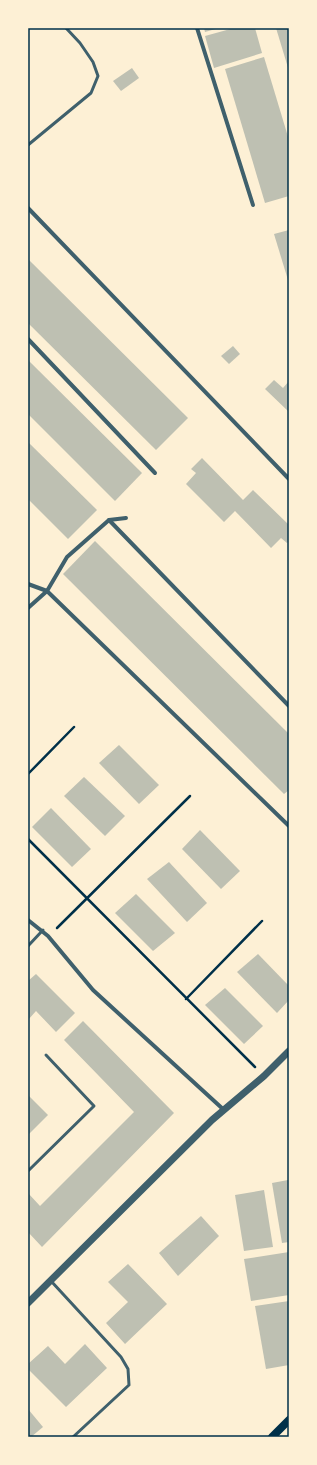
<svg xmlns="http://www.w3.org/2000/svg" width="317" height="1465" viewBox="0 0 317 1465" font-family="Rubik,sans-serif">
<rect width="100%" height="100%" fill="#fdf0d5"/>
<g fill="#bec0b2">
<polygon points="204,28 219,28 205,32"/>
<polygon points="234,28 255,28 262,53 214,68 205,36"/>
<polygon points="276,28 289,28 289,71"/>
<polygon points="264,57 289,140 289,196 265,203 225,69"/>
<polygon points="132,68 139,78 121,91 113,81"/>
<polygon points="289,230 289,280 288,280 274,234"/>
<polygon points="28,259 188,418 156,450 28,323"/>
<polygon points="233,346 240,354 229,364 221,356"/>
<polygon points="28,360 142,473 115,501 28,414"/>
<polygon points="274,380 283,388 289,381 289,412 265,389"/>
<polygon points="28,442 97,510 68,539 28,499"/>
<polygon points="202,458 243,500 253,490 289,525 289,541 287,543 281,538 271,548 235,511 224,522 186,484 196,473 191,469"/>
<polygon points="95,541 289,734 289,790 284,794 63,574"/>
<polygon points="119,745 159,785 139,804 99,763"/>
<polygon points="84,777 125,816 105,836 64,796"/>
<polygon points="51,808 91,849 72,867 32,827"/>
<polygon points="200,830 240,871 221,889 182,849"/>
<polygon points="169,862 207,903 187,922 147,879"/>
<polygon points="136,894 175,933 153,951 115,913"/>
<polygon points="258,954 289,986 289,1000 277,1013 237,972"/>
<polygon points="36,974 75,1013 56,1032 36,1011 28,1020 28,981"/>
<polygon points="225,988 263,1026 244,1044 205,1005"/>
<polygon points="83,1021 174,1113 42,1247 28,1232 28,1193 40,1206 134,1112 64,1040"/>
<polygon points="28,1095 48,1115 28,1135"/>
<polygon points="288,1180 289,1242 282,1243 272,1183"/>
<polygon points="264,1190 273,1247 244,1251 235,1195"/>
<polygon points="201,1216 219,1236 178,1276 159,1253"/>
<polygon points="289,1252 289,1295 251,1301 244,1259"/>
<polygon points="128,1264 167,1304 125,1344 106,1323 128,1302 108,1282"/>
<polygon points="289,1301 289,1365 266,1369 255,1306"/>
<polygon points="85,1344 107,1368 66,1407 28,1369 28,1364 48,1346 65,1364"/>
<polygon points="28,1409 43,1427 31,1437 28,1437"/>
</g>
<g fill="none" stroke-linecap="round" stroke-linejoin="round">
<g stroke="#003049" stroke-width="2.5">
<polyline points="28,774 74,727"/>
<polyline points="28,839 255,1067"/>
<polyline points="57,928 190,796"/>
<polyline points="186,999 262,921"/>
</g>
<g stroke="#3f606c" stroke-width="3">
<polyline points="28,145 91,93 98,76 93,62 80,43 66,28"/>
<polyline points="28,946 43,930"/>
<polyline points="28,1171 94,1106 46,1055"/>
<polyline points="51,1281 121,1357 128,1369 129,1385 73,1437"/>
</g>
<g stroke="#3f606c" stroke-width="4">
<polyline points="197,28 253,205"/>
<polyline points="28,208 289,479"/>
<polyline points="28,339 155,473"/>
<polyline points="109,520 289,706"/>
<polyline points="28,584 47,591 289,826"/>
<polyline points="28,608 47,591 67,557 109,520 126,518"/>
<polyline points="28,920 48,936 93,990 224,1110"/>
</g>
<polyline stroke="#3f606c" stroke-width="7" points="28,1303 212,1120 264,1076 289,1051"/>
<polyline stroke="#003049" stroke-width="8" points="272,1437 289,1420"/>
</g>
<rect width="317" height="1465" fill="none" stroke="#fdf0d5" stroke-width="58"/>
<rect x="29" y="29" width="259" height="1407" fill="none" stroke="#003049" stroke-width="1.5"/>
</svg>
